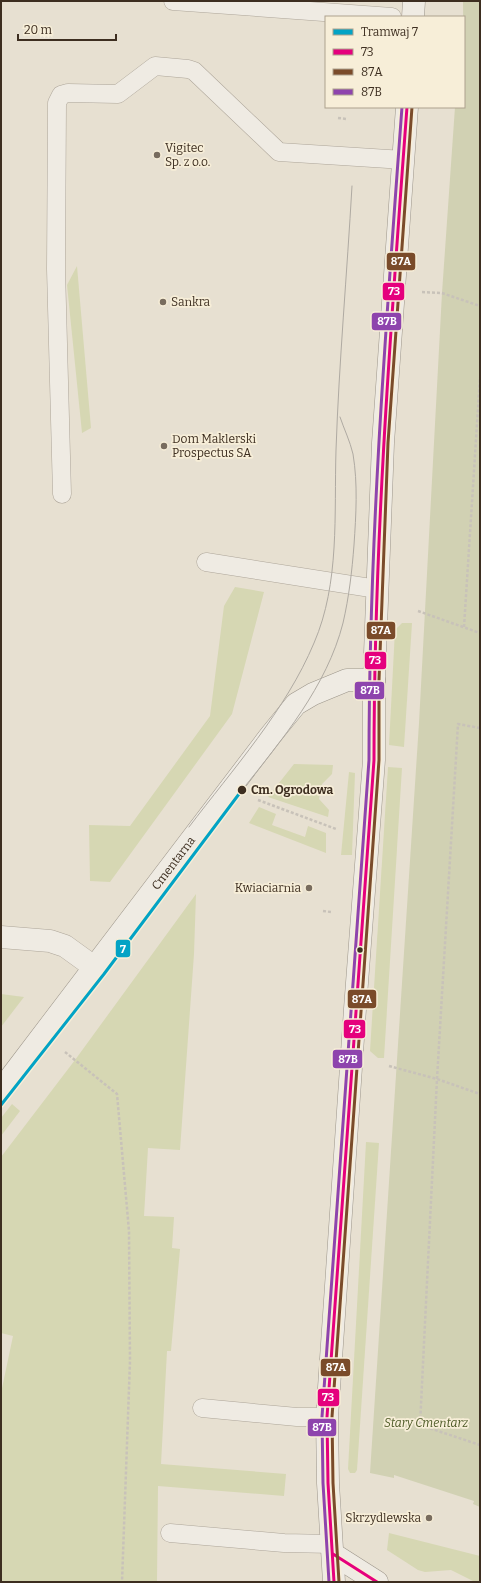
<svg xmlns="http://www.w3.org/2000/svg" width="481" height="1583" viewBox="0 0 481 1583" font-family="Bitter,serif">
<rect width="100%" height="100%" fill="#e7e0d1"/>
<g fill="#d6d7b3">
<polygon points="77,266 91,428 82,433 67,285"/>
<polygon points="235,587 264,592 232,714 110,882 90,881 89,825 130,826 210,716 224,606"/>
<polygon points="402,623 412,623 404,747 389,745 395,630"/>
<polygon points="294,764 333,765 332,774 322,784 319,799 329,810 328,817 268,797"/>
<polygon points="388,767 402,768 384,1058 378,1058 370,1051"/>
<polygon points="349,772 355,773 352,855 341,855"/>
<polygon points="259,807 276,814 272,825 305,837 308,826 326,833 326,853 249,823"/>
<polygon points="196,894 194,954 180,1150 148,1148 144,1216 174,1217 172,1248 180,1249 171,1351 167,1351 161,1464 286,1474 284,1496 158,1486 157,1582 1,1582 1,1393 13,1336 1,1333 1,1157 75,1060"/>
<polygon points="1,994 24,997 1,1027"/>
<polygon points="12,1104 20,1111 1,1136 1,1118"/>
<polygon points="366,1142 379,1143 357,1470 355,1473 350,1473 348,1469"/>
<polygon points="389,1533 480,1556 480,1582 475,1582 451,1570 425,1572 418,1570 387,1550"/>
</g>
<polygon fill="#d1d1b3" points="463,1 480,1 480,1507 473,1504 474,1501 394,1475 394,1478 370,1473 419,723 442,293 455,107 464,107"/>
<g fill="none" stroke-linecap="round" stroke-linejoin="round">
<defs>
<g id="lane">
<polyline points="173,1 392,17"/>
<polyline points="62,494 56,269 57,103 61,95 68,93 118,94 155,66 188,69 194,71 279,152 404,160"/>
<polyline points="206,562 377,589"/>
<polyline points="202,1408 297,1417 327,1417"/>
<polyline points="170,1533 284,1543 332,1544"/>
</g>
<polyline id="street" points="1,937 50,941 65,946 94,967"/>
<g id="secondary">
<polyline points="413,17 414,1"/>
<path id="s1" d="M 1,1090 L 270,736 L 296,704 L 313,694 L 347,680 L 374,680"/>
<polyline points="333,1554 377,1582"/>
<polyline points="334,1582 328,1483 327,1417 355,1009 374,760 374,680 383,443 407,107"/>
</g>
</defs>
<use href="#lane" stroke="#ada599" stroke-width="19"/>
<use href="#street" stroke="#ada599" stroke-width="23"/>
<use href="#secondary" stroke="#9c958a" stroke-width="23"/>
<g stroke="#c8c2b9" stroke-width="2.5" stroke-dasharray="3 2" stroke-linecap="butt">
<polyline points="338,118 347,119"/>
<polyline points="422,292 442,293 480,306"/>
<polyline points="418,611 480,633"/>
<polyline points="464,627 480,377"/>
<polyline points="480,728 458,724 437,1079 420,1425 480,1445"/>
<polyline points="258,800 336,829"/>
<polyline points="323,911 331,912"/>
<polyline points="65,1052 117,1094 129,1231 130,1361 122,1582"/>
<polyline points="389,1066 437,1079 480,1094"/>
</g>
<use href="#lane" stroke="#efebe3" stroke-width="18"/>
<use href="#street" stroke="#efebe3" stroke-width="22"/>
<use href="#secondary" stroke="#efebe3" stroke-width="22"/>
<g stroke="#afaaa2" stroke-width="1">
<path d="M 242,790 C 282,740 327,686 343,623 C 349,597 352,571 354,545 C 356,515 358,484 353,454 C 350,441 344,429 340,417"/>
<path d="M 189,827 C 233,769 286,710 314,643 C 340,583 334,514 336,450 C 339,362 347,274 352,186"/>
</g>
<defs>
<g id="bus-1">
<polyline points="333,1554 377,1582"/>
<path d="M 334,1582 L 328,1483 L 327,1417 L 374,760 C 374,542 391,324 407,107"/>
</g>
<polyline id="bus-2" points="339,1582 333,1483 332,1417 379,760 379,680 388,443 412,107"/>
<path id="bus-3" d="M 329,1582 L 323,1483 L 322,1417 L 369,760 C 369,542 386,324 402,107"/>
</defs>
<use href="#bus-1" stroke="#f7eed8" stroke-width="6"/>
<use href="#bus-2" stroke="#f7eed8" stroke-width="6"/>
<use href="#bus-3" stroke="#f7eed8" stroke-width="6"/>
<use href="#bus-1" stroke="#e5007d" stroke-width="3"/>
<use href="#bus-2" stroke="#7a4b2a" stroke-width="3"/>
<use href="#bus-3" stroke="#8e44ad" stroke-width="3"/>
<defs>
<polyline id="tram-1" points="1,1105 104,974 242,790"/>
</defs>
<use href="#tram-1" stroke="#f7eed8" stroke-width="6"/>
<use href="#tram-1" stroke="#03a3c5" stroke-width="3"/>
</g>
<g fill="#786c5e" stroke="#f7eed8" stroke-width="1.5">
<circle cx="157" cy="155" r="4"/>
<circle cx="163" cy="302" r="4"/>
<circle cx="164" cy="446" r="4"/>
<circle cx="309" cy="888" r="4"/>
<circle cx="429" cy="1518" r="4"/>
</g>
<g fill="#3d2e20" stroke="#f7eed8" stroke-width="1.5">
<circle cx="242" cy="790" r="5"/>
<circle cx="360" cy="950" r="3.5"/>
</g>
<g text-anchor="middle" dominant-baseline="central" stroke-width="3.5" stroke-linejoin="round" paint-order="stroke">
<g font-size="12" fill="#3d2e20" stroke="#f7eed8" text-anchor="start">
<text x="165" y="148">Vigitec<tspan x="165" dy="14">Sp. z o.o.</tspan></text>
<text x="171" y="302">Sankra</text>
<text x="172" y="439">Dom Maklerski<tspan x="172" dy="14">Prospectus SA</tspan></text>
<text x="301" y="888" text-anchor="end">Kwiaciarnia</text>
<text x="421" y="1518" text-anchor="end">Skrzydlewska</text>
</g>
<g font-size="12" font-weight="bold" fill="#3d2e20" stroke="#f7eed8" text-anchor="start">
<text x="251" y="790">Cm. Ogrodowa</text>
</g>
<g font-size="12" fill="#3d2e20" stroke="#f7eed8">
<text stroke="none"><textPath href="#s1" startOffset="285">Cmentarna</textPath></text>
</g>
<g font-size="12" font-style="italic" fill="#4d5a26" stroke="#f7eed8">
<text x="426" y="1423">Stary Cmentarz</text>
</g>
</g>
<g stroke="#f7eed8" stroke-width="1.5">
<rect x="386" y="252" width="30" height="19" rx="4" fill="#7a4b2a"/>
<rect x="382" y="282" width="23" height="19" rx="4" fill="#e5007d"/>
<rect x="371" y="312" width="31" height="19" rx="4" fill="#8e44ad"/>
<rect x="366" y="621" width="30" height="19" rx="4" fill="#7a4b2a"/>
<rect x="364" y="651" width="23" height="19" rx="4" fill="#e5007d"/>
<rect x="354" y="681" width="31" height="19" rx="4" fill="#8e44ad"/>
<rect x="115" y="939" width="16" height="19" rx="4" fill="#03a3c5"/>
<rect x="347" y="989" width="30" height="20" rx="4" fill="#7a4b2a"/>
<rect x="343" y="1019" width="23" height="20" rx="4" fill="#e5007d"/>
<rect x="332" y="1049" width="31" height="20" rx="4" fill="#8e44ad"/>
<rect x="320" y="1358" width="31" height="19" rx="4" fill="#7a4b2a"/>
<rect x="317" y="1388" width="23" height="19" rx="4" fill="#e5007d"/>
<rect x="307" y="1418" width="30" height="19" rx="4" fill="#8e44ad"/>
</g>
<g font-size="11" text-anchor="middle" font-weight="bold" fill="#fff">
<text x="401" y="265">87A</text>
<text x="394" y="295">73</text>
<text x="387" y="325">87B</text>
<text x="381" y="634">87A</text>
<text x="375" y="664">73</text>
<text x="370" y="694">87B</text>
<text x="123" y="953">7</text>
<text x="362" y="1003">87A</text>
<text x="355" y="1033">73</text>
<text x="348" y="1063">87B</text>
<text x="336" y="1371">87A</text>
<text x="328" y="1401">73</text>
<text x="322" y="1431">87B</text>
</g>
<rect width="481" height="1583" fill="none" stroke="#3d2e20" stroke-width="4"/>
<rect x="325" y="16" width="140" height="92" fill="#f7eed8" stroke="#ada18e"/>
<rect x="333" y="29" width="20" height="6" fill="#03a3c5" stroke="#ada18e"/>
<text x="361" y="36" font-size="12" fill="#3d2e20">Tramwaj 7</text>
<rect x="333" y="49" width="20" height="6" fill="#e5007d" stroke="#ada18e"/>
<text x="361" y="56" font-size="12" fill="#3d2e20">73</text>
<rect x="333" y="69" width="20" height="6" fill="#7a4b2a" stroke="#ada18e"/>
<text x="361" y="76" font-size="12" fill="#3d2e20">87A</text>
<rect x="333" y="89" width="20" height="6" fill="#8e44ad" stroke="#ada18e"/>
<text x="361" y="96" font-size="12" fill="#3d2e20">87B</text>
<path d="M18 34v6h98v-6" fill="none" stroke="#3d2e20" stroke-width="2"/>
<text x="24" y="34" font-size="12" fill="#3d2e20" stroke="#f7eed8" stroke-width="3" paint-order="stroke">20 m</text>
</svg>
